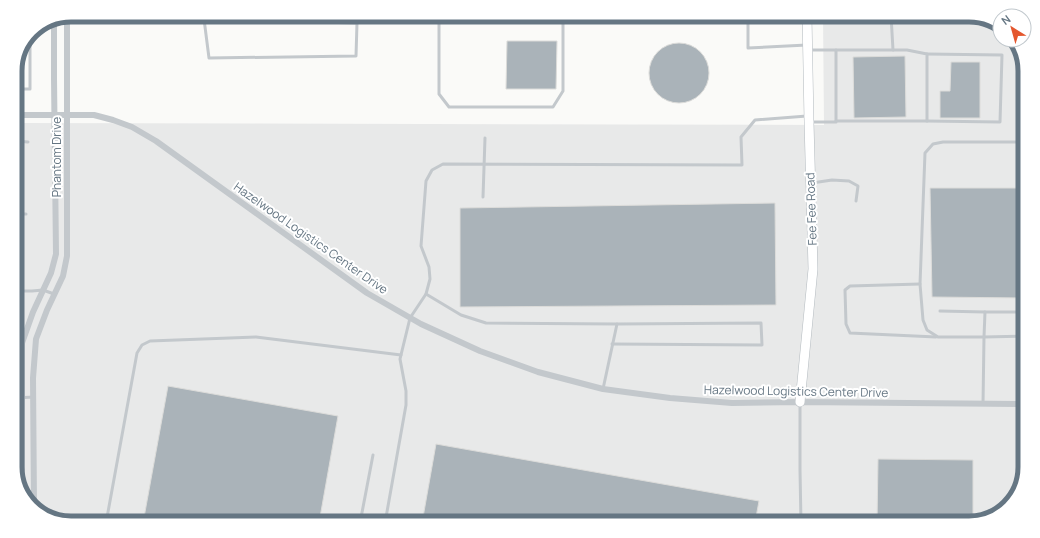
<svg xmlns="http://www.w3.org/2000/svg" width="1040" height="538" viewBox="0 0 1040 538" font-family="Manrope,sans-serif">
<rect width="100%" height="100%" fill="#fafaf8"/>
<polygon fill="#e8e9e9" points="823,15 969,15 994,21 1000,26 1000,40 1016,40 1025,68 1025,467 1019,492 997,515 969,523 71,523 46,517 25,498 15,471 15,123 824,125"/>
<g fill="#aab3b9" stroke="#dcdcda">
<polygon points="507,41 557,41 556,89 506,89"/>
<circle cx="679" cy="73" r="30"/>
<polygon points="905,56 906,117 854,118 853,57"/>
<polygon points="951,62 980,62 980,118 940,118 940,91 950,91"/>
<polygon points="930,188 1025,188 1025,298 932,297"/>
<polygon points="775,203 776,305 460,307 460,208"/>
<polygon points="168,386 338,416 319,523 143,523"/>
<polygon points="436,444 759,501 755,523 422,523"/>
<polygon points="878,459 973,460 973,522 969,523 877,523"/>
</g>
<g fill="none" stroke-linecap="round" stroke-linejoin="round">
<defs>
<polyline id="secondary" points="800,402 813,269 809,122 807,15"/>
</defs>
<use href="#secondary" stroke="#b3babf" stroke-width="10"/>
<g stroke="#c3c8cc" stroke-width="3">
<polyline points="176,15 204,19 357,23 356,56 209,58 204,19"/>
<polyline points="439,15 439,94 449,107 553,107 563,91 563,15"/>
<polyline points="748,15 748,48 807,45"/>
<polyline points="891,15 893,50"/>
<polyline points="809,50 836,50 836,122 811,122"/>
<polyline points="836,50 907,50 927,54 927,121 836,121"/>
<polyline points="15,89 30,89 30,36"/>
<polyline points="927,121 1000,122 1002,55 927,54"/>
<polyline points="15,141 28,142"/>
<polyline points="812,183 832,180 849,181 858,186 856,201"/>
<polyline points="483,197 485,138"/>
<polyline points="15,214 26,214"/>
<polyline points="920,284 850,286 845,290 846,324 850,333 936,337"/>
<polyline points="15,291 32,291 43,290 54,294"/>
<polyline points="426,294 461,315 486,323 617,324 603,389"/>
<polyline points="940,311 985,312"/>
<polyline points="1025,312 985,312 984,337 1025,336"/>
<polyline points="612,344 762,345 761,323 617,324"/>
<polyline points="15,398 34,397"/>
<polyline points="800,404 800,470 801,523"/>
<polyline points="983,404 984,337 938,337 927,330 923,320 920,284 925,153 933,144 943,142 1025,142"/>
<polyline points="1019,454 1025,454"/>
<polyline points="1018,493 1020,404"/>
<polyline points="106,523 137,353 142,345 150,341 256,337 401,355"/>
<polyline points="360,523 373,455"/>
<polyline points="385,523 406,405 406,391 400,359 410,318 426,294 430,279 429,267 421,246 426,181 432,170 443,164 742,165 741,137 755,120 807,116"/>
</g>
<g stroke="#c3c8cc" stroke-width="6">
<polyline points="15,115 94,115 113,120 132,127 156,141 367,293 421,324 480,351 538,372 603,389 670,398 732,403 800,402 1025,404"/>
<polyline points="22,489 22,343 33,312 51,273 56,254 54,78 54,22"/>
<polyline points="34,506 33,378 36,339 47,310 63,276 67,256 67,17"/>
</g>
<use href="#secondary" stroke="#fff" stroke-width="9"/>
</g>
<g text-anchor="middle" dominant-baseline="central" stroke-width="4" stroke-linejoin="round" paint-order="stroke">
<g font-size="12" fill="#657683" stroke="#fff">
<text transform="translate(56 157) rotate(-90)">Phantom Drive</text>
<text transform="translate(811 209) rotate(-92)">Fee Fee Road</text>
<text transform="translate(311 238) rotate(35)">Hazelwood Logistics Center Drive</text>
<text transform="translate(796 391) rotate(1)">Hazelwood Logistics Center Drive</text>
</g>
</g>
<path d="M0 0H1040V538H0ZM71 22H969A49 49 0 0 1 1018 71V467A49 49 0 0 1 969 516H71A49 49 0 0 1 22 467V71A49 49 0 0 1 71 22Z" fill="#fff" fill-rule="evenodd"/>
<path fill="none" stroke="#657683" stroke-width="5" d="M71 22H969A49 49 0 0 1 1018 71V467A49 49 0 0 1 969 516H71A49 49 0 0 1 22 467V71A49 49 0 0 1 71 22Z"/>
<g transform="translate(1012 28) rotate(323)"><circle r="19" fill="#ffffff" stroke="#c1c8cd"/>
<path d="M0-3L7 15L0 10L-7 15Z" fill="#e4572e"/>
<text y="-6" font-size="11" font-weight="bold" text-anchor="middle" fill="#657683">N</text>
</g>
</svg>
